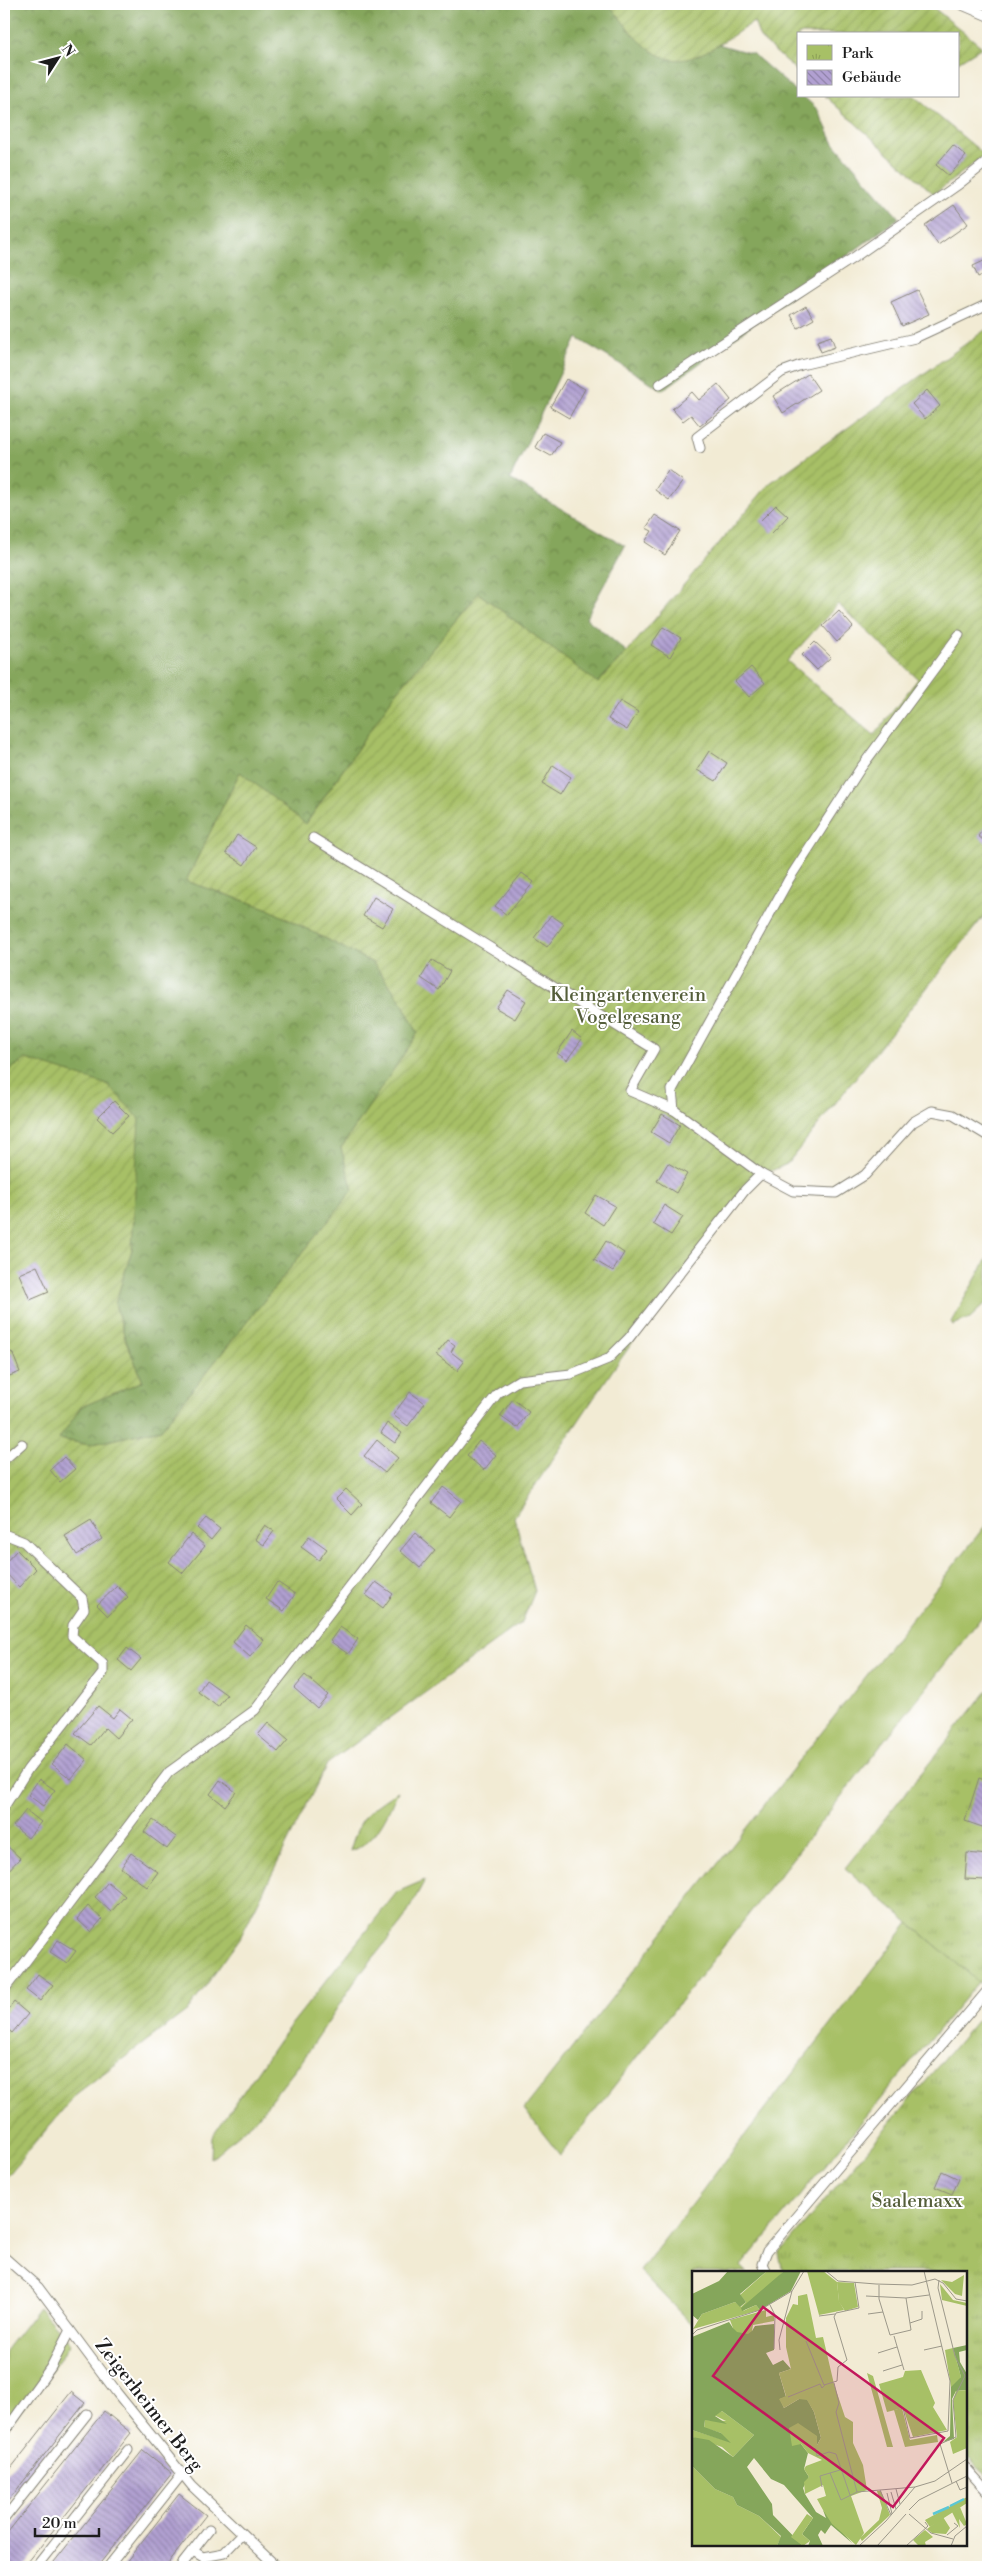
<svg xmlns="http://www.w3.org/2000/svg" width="992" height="2571" viewBox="0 0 992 2571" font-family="'Libre Bodoni',serif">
<defs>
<pattern id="forest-crowns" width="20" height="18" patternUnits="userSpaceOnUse" patternTransform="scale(1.25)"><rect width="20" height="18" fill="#85a65b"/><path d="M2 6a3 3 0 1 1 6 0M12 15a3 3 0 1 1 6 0" fill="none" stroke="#6c864a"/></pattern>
<pattern id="park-tufts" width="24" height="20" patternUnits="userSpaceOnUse" patternTransform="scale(1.25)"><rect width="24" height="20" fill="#a7c066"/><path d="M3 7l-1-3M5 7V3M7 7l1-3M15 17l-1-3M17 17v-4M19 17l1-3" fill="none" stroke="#8fa458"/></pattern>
<pattern id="garden-furrows" width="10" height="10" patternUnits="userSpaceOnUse" patternTransform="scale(1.25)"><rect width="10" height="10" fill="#a7c066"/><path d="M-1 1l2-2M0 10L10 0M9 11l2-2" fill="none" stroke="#8fa458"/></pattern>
<pattern id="building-back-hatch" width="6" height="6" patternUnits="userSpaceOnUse" patternTransform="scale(1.25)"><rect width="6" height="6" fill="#b1a0d1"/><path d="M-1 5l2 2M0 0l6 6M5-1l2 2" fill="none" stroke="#8f82a9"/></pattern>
</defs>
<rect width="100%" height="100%" fill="#fff"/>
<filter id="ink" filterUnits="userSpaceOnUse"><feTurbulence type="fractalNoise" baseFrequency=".02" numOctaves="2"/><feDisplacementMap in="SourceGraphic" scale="10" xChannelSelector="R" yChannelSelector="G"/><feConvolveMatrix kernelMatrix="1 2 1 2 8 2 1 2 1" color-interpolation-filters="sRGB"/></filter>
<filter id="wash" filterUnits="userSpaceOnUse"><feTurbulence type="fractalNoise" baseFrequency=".0096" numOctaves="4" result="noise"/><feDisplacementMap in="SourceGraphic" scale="20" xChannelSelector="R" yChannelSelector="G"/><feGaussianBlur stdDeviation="1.12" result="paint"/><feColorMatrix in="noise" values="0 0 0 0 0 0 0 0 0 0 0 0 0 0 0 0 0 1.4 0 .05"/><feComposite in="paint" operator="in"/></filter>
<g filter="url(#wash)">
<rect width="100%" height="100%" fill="#f2ebd4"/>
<g fill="#a7c066" stroke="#626e41">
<polygon points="988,1257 988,1301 970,1318 953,1325 951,1322"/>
<polygon points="988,1522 988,1609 560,2155 524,2109"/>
<path d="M 398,1791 C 387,1815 377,1842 350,1851 C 360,1815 368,1811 398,1791 Z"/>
<polygon points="425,1880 402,1922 357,1978 302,2061 256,2119 211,2158 212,2137 279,2040 397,1892"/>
<polygon points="909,1923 979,1981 741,2266 747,2272 693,2272 693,2326 640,2271"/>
<polygon points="39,2307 71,2344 4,2432 4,2352"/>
</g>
<polygon fill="url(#forest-crowns)" stroke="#50613c" points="4,4 609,4 633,34 687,59 718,44 753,54 798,93 798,96 803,96 818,110 833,142 899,218 663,390 577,338 510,479 625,546 586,618 627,652 597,683 478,593 393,697 305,825 240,772 186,881 266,908 373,963 400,999 418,1033 341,1148 353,1190 161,1429 89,1445 59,1439 80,1407 143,1381 126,1341 115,1304 132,1249 26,1059 4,1074"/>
<g fill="url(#park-tufts)" stroke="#626e41">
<polygon points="988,1690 988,1990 845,1868"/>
<polygon points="988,2007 988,2476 966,2455 966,2272 783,2272 779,2254"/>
</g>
<g fill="url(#garden-furrows)" stroke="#626e41" fill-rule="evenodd">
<path d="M 609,4 L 929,4 L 982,47 L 958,62 L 958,34 L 798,34 L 798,72 L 760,38 L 754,22 C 737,32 705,56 686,59 C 653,66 627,27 609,4 Z"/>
<polygon points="825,96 914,96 985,155 934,194"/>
<path d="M 988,328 L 988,911 L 787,1164 L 750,1180 L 612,1371 L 514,1517 L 535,1591 L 522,1622 L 327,1764 L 240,1938 L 189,2009 L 76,2094 L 4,2180 L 4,1074 L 26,1059 L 108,1085 L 139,1118 L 132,1249 L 115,1304 L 126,1341 L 143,1381 L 81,1407 L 59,1439 L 89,1445 L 161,1429 L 353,1190 L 341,1148 L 418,1033 L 400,999 L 373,963 L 266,908 L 186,881 L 240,772 L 306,824 L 393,697 L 478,593 L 598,683 L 627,652 L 770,483 ZM 838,604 L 918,679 L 874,735 L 787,661 Z"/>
</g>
<g id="blocks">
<g fill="url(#building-back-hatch)">
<polygon points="953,145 966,156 949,176 936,165"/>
<polygon points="954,205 968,224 938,245 925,225"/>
<polygon points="988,259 988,272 978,277 973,266"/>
<polygon points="917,290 929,314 902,326 891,302"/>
<polygon points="806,306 814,319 798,328 791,315"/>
<polygon points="831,336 835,347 821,352 817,341"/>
<polygon points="808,374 819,390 783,413 773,396"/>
<polygon points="566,379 585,389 569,418 550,407"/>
<polygon points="718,384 731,400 700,426 691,415 683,421 672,409 692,392 699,400"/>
<polygon points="927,390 940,406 925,419 912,404"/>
<polygon points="543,433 560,442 551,456 535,447"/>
<polygon points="668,470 683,481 669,500 655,490"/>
<polygon points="776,505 788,516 772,533 760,521"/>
<polygon points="655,515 680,531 665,555 645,542 652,531 646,528"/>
<polygon points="839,611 853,627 837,642 823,626"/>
<polygon points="663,627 681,638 670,657 651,645"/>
<polygon points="815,642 831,657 817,670 802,655"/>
<polygon points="751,667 765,683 749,697 735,681"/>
<polygon points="620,701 638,712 627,730 608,719"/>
<polygon points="709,751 727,763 716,781 697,770"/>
<polygon points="553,765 571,777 560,795 542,784"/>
<polygon points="988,823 988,844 978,836"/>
<polygon points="237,835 256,847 244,865 226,853"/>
<polygon points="522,873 534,882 507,915 495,906"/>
<polygon points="374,897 393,909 382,927 363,916"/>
<polygon points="551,915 564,924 547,947 534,938"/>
<polygon points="432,960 450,971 439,990 421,978"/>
<polygon points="508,990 526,1001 515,1019 496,1008"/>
<polygon points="572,1031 582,1039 567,1060 557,1053"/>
<polygon points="114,1101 129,1116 112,1132 97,1118"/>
<polygon points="662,1114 680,1125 669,1143 651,1132"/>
<polygon points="668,1163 687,1174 676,1193 657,1181"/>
<polygon points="596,1195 615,1206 603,1225 585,1213"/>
<polygon points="664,1205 683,1217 671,1235 653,1224"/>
<polygon points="606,1241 624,1253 613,1271 594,1260"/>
<polygon points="37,1266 49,1292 30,1300 19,1274"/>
<polygon points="448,1340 455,1345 451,1352 464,1362 457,1371 436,1355"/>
<polygon points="12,1352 20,1372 4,1378 4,1355"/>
<polygon points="410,1392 425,1403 408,1426 393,1415"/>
<polygon points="513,1399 529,1412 517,1428 500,1416"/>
<polygon points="387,1423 402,1433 395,1443 381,1433"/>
<polygon points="377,1440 398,1458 385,1473 364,1456"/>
<polygon points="479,1441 496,1455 484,1470 467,1456"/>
<polygon points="64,1457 75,1469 60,1482 50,1470"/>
<polygon points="443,1487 461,1501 449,1517 431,1503"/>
<polygon points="346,1489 362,1504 352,1515 336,1499"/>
<polygon points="206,1518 220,1529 211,1540 197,1528"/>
<polygon points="91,1520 102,1539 77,1555 65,1536"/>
<polygon points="265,1525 274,1531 264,1545 255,1539"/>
<polygon points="415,1533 435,1550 420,1568 400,1551"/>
<polygon points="191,1534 205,1546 183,1573 169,1562"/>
<polygon points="309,1536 327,1549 319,1560 301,1547"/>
<polygon points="17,1550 36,1569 19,1587 4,1571 4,1564"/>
<polygon points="277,1582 295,1594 284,1611 266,1599"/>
<polygon points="376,1582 393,1594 383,1608 366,1595"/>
<polygon points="117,1586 128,1597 108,1616 97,1605"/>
<polygon points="246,1625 264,1640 250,1657 233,1642"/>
<polygon points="340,1627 358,1639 348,1654 330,1641"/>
<polygon points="127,1648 141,1659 131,1671 118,1660"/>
<polygon points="305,1675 328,1695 317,1708 294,1688"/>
<polygon points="206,1680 227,1695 218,1707 198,1692"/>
<polygon points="98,1706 113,1718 120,1709 132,1719 116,1738 105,1728 91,1745 75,1733"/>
<polygon points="268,1723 288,1740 278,1752 258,1735"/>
<polygon points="68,1744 87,1760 71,1779 52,1764"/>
<polygon points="979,1778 988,1781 988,1829 965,1821"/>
<polygon points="39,1779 55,1790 43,1806 28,1795"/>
<polygon points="220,1780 236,1792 225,1806 210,1794"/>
<polygon points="26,1810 41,1822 28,1838 13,1826"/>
<polygon points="153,1820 176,1837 167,1849 144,1832"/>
<polygon points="4,1843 20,1858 5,1874 4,1872"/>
<polygon points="131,1853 158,1872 147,1887 121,1868"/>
<polygon points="967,1853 988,1855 986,1880 965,1879"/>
<polygon points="108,1882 125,1896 111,1912 95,1897"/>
<polygon points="88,1906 102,1919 91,1932 77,1919"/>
<polygon points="58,1940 76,1951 67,1963 50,1952"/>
<polygon points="38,1974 53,1985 40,2001 26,1990"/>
<polygon points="14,2002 28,2014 12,2033 4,2026 4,2015"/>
<polygon points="942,2171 959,2179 952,2194 935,2187"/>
<polygon points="71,2392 85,2403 4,2506 4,2477"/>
<polygon points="104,2411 131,2433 24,2567 4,2567 4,2537"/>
<polygon points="143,2450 172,2473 97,2567 50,2567"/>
<polygon points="179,2494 206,2515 165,2567 122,2567"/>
</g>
</g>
</g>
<g filter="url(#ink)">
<use href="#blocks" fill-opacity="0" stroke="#878478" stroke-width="1"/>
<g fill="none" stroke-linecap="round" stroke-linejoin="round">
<defs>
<g id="service">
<polyline points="960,4 988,16"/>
<polyline points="660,384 856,256 959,184 988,161"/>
<polyline points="700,448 697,437 782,372 801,365 915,338 988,304"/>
<polyline points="959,635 860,769 789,879 672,1090 674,1110 761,1174 793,1191 836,1193 865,1175 913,1122 932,1111 953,1115 988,1136"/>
<polyline points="313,838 654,1049 630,1091 674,1110"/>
<polyline points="4,1460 22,1444"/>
<polyline points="4,1534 24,1542 82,1598 84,1609 73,1625 72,1636 103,1664 103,1673 28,1769 4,1807"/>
<polyline points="4,1990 169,1772 255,1710 498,1393 519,1380 571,1374 608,1359 629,1338 745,1190 761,1174"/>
<polyline points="4,2257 38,2287 117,2393 192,2486 277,2567"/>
<polyline points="766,2272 762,2264 767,2251 988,1990"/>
<polyline points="4,2433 51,2367 70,2330"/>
<polyline points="966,2468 988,2492"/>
<polyline points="4,2519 87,2414"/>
<polyline points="193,2551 203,2557 224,2553 242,2534"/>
<polyline points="36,2567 128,2450"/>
<polyline points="108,2567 182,2474"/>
<polyline points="180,2567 209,2530"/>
</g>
</defs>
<use href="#service" stroke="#878478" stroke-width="11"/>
<use href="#service" stroke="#fff" stroke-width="9"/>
</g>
</g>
<g text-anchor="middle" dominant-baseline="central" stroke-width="4" stroke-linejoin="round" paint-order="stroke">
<g font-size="19" fill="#545e3a" stroke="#fff">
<text x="628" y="995">Kleingartenverein<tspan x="628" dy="22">Vogelgesang</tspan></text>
<text x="917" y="2201">Saalemaxx</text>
</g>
<g font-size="19" fill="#1c1c1c" stroke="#fff">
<text transform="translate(149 2405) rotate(52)">Zeigerheimer Berg</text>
</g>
</g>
<g transform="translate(692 2271)">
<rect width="275" height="275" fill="#f2ebd4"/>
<path d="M 75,0 L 92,0 L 51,40 L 64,34 L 68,39 L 1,58 L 10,43 L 43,31 L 49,36 L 54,31 L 48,24 ZM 272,4 L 270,25 L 263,23 L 249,9 L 260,11 ZM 145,11 L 162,12 L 166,36 L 153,40 L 147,31 ZM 248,13 L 261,29 L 275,32 L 275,35 L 250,29 ZM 261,77 L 269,106 L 263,116 L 259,116 L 253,79 ZM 175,102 L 181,105 L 201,176 L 195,176 ZM 210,137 L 218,169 L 245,164 L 246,171 L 213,176 L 202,139 ZM 30,140 L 62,164 L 41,186 L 30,176 L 0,166 L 0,159 L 32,169 L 29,162 L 12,157 L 13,149 L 34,150 L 22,144 ZM 0,195 L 23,218 L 41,226 L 45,234 L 67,245 L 89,266 L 85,275 L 0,275 ZM 185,220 L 189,220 L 198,244 L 170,270 L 168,267 L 187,249 L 190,237 ZM 268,236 L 275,253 L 272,255 L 267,248 L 268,257 L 260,241 ZM 251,246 L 258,257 L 254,263 L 240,262 L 235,258 ZM 233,259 L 241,266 L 233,271 L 234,275 L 227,275 L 221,269 Z" fill="#a7c066"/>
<path d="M 36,0 L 75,0 L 48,23 L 54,31 L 48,36 L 43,31 L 10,43 L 6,49 L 0,44 L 0,23 L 27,10 ZM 92,0 L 109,0 L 99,20 L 68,39 L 64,34 L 50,40 L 49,37 ZM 37,51 L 41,57 L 60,60 L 63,55 L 82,53 L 82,79 L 74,82 L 81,94 L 91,89 L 99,98 L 87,102 L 94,126 L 88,128 L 92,137 L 107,128 L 115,128 L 122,141 L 129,167 L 125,174 L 125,166 L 115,160 L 109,173 L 116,182 L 112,198 L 117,206 L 111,217 L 113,223 L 124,241 L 134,247 L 131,239 L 160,272 L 139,254 L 133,263 L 129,259 L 126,264 L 131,275 L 116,275 L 118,270 L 110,263 L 121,247 L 92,214 L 79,208 L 62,187 L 55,196 L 80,233 L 81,244 L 111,275 L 85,275 L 89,265 L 67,245 L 45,234 L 41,226 L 23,218 L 0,195 L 0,166 L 17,169 L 41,186 L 62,164 L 30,140 L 23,145 L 35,153 L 13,149 L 12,156 L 29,162 L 39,172 L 0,159 L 0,66 ZM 275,74 L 275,79 L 267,81 L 268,91 L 275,103 L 275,122 L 274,119 L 264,120 L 268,112 L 260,128 L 262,168 L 251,171 L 258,165 L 259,116 L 269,106 L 261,77 Z" fill="#85a65b"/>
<path d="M 229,99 L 243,132 L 241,136 L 255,159 L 221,166 L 211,137 L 195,141 L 187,113 L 211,106 L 213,100 ZM 275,226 L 275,232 L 238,256 L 233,249 Z" fill="#a7c066"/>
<path d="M 115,0 L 131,0 L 145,11 L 147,30 L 152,39 L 127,44 ZM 115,23 L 124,67 L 131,66 L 142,113 L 153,146 L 161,151 L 161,172 L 171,194 L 175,219 L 159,225 L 172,262 L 164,274 L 140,253 L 131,239 L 125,228 L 134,225 L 131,214 L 113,223 L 112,211 L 117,206 L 112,198 L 114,195 L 130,189 L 116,182 L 109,173 L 100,175 L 97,157 L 106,152 L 125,165 L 125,174 L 129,167 L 122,141 L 115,129 L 107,128 L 92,137 L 87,128 L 94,125 L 87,102 L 99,98 L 94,76 L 94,47 L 101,33 L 106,34 L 106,25 ZM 74,39 L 74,46 L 82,44 L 82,50 L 61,54 L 60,60 L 56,63 L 45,61 L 41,57 L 38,49 ZM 275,119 L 275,177 L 261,183 L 258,171 L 265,166 L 261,130 L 264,120 ZM 115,243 L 121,247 L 110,263 L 118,270 L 111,275 L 99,266 Z" fill="#a7c066"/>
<path fill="none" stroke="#5bc7d4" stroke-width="2.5" d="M 258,235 L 272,228M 241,243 L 257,236"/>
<path fill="none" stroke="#9c988a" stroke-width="1" d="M 134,0 L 146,10 L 184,13 L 220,14 L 243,8 L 251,12 L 264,28 L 275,30M 247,9 L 246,17 L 263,85 L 273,105 L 261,129 L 264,166 L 248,173 L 260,212M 187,14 L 187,28 L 198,64 L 219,59 L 214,27M 174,25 L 214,27 L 237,24M 78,34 L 83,44 L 82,78M 176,43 L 191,41M 127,45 L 143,43M 218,52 L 230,48 L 230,40M 0,64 L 5,59 L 68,39 L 100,20 L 112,0M 202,65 L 212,99M 114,70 L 132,114 L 145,110 L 146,96 L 155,89 L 142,46 L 144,42 L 167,37 L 163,11M 88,79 L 87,69 L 100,20M 232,79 L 250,75M 186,82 L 205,76M 191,100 L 210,94M 142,112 L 147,132 L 144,141 L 165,221M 96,126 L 128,113 L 130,117 L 133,114M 211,137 L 218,167 L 256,160 L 258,110 L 232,0M 123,177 L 125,185 L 137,181 L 144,183 L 158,224M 138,202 L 149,229 L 165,221 L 223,216M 264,210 L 268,219 L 275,216M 130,216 L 128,205 L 148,199M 204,218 L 208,233M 188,219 L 199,244M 199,221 L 204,238M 195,222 L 200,243M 217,239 L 227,229 L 275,205M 217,243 L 239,262 L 261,268M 255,264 L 266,255 L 262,252M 167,275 L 194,250 L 223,216 L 243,210 L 275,188M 185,275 L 214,243M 214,275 L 236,255 L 233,251M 259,275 L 263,265 L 275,255"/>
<path fill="#c2185b" fill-opacity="0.15" stroke="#c2185b" stroke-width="2.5" d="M 71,36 L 252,167 L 201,236 L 21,105 Z"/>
<rect width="275" height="275" fill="none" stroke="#1c1c1c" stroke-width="2.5"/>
</g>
<rect width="992" height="2571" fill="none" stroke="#fff" stroke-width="20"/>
<rect x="797" y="32" width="162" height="65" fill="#ffffff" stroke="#a4a4a4"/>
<rect x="807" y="45" width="25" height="15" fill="url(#park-tufts)" stroke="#a4a4a4"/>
<text x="842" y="58" font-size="15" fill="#1c1c1c">Park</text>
<rect x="807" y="70" width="25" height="15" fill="url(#building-back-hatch)" stroke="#a4a4a4"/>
<text x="842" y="82" font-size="15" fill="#1c1c1c">Gebäude</text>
<g transform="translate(58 58) rotate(54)" stroke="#ffffff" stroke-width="4" paint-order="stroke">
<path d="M0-4L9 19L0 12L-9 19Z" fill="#1c1c1c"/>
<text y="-8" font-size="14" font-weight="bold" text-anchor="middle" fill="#1c1c1c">N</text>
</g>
<path d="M35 2528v8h64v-8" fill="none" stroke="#1c1c1c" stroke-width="2.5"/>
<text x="42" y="2528" font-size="15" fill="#1c1c1c" stroke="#ffffff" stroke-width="4" paint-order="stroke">20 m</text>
</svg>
